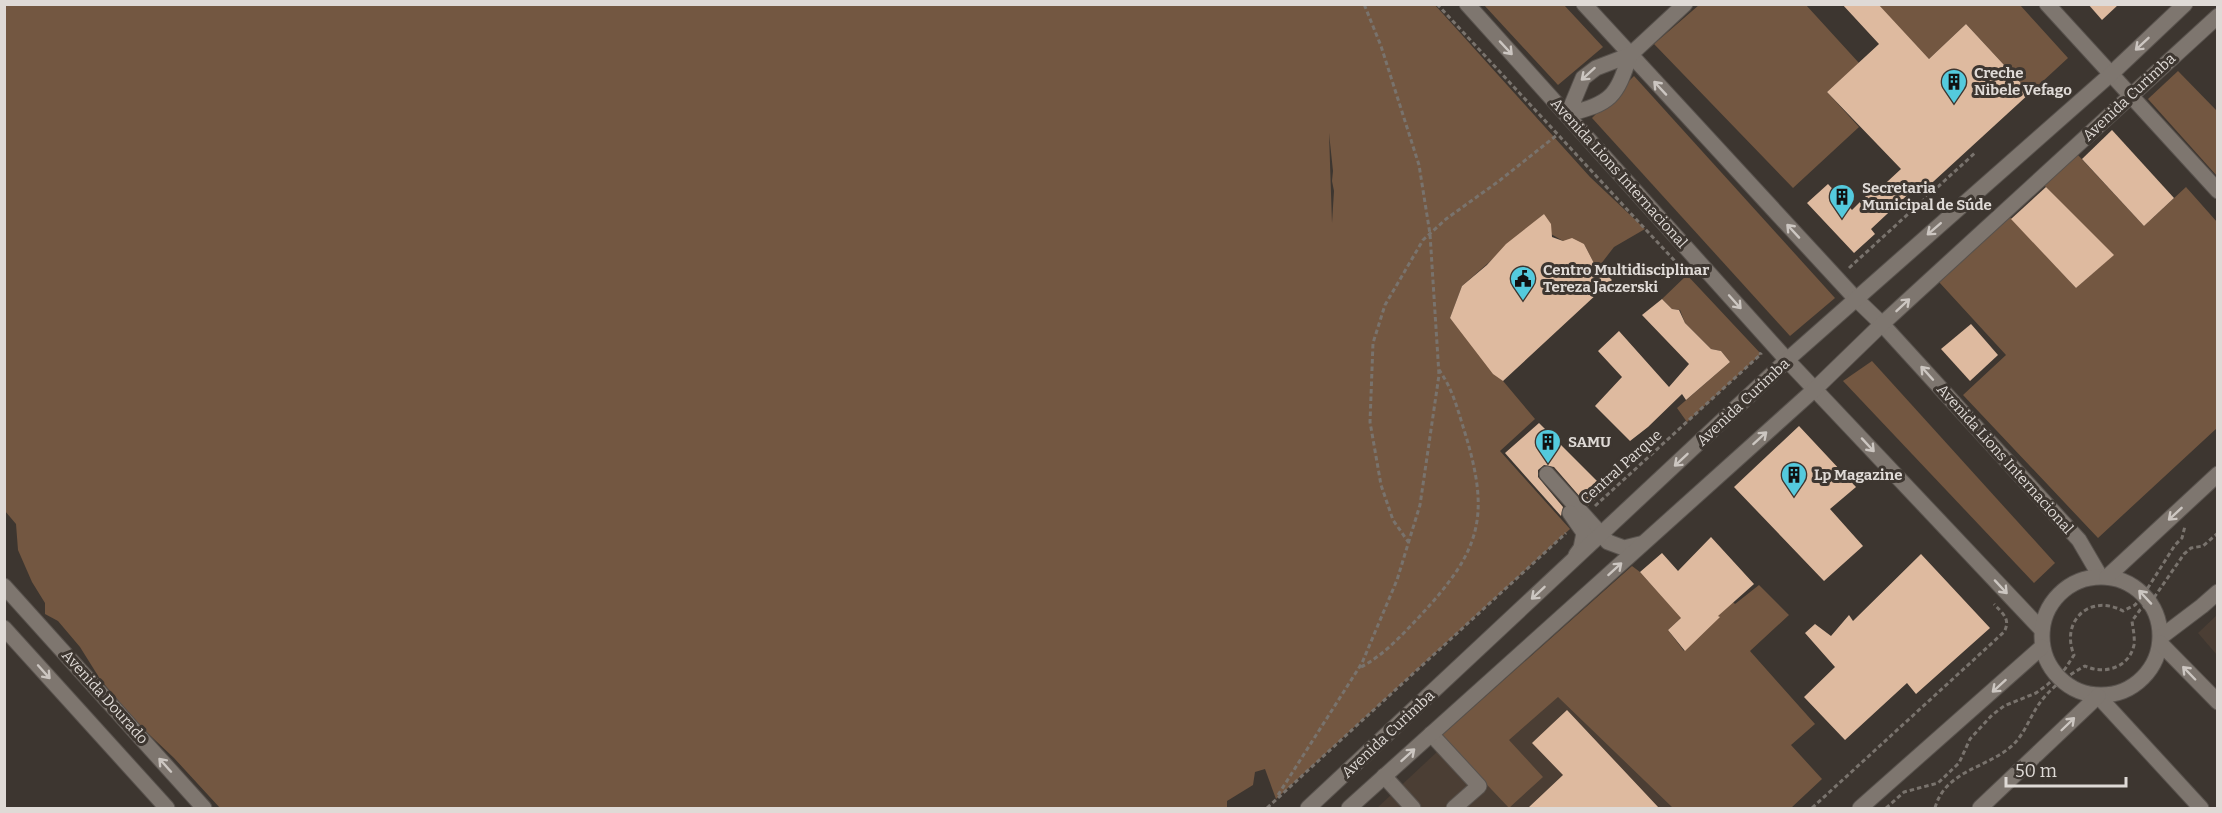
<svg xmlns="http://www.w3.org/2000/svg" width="2222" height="813" viewBox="0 0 2222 813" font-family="Bitter,serif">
<rect width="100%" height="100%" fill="#3d3630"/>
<g fill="#4b3e34">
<polygon points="2217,615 2217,655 2198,633"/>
<polygon points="1547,649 1693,808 1377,808"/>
</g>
<g fill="#735741" fill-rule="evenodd">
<path d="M 4,5 L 1435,5 L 1590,177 L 1645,229 L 1614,247 L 1597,269 L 1584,244 L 1563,241 L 1551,234 L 1544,214 L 1462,286 L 1450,318 L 1535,419 L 1500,451 L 1570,529 L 1276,799 L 1265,769 L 1255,772 L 1253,785 L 1227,801 L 1227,808 L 220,808 L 174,758 L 137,723 L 100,679 L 80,647 L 58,621 L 45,614 L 45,603 L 32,582 L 18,550 L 16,524 L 5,511 ZM 1329,133 L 1333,171 L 1332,181 L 1334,191 L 1332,223 Z"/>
<polygon points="1484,5 1564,5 1603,47 1558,85"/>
<polygon points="1699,5 1806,5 1859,63 1827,92 1859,127 1793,188 1654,44"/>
<polygon points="1878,5 2020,5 2068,58 2030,93 1966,24 1929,59"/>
<polygon points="2178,71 2217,111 2217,176 2148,99"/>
<polygon points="1634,76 1835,298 1790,336 1592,118"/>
<polygon points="2077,154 2144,226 2186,187 2217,222 2217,428 2098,538 1963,395 2006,355 1939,282 2009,216 2076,288 2112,256 2044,185"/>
<polygon points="1687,275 1761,354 1687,422 1677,408 1730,362 1721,351 1711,349 1685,323 1680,310 1672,309 1662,299"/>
<polygon points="1872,361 2055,563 2034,583 1843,381"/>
<polygon points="1632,566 1640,572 1670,605 1691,586 1708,604 1680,619 1668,630 1684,651 1719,617 1711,608 1725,594 1735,604 1759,585 1789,615 1750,651 1815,724 1791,745 1822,779 1791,808 1673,808 1558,697 1509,740 1543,777 1509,808 1441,736"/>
</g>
<g fill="#deba9f">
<polygon points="1842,4 1878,4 1929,59 1966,24 2030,93 1922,192 1917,186 1871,229 1875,234 1854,253 1807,203 1828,184 1852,210 1871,191 1874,194 1901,169 1827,92 1879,44"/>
<polygon points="2088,4 2119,4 2102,20"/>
<polygon points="2112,130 2174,198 2144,226 2082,159"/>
<polygon points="2046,187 2114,255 2076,288 2011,219"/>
<polygon points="1544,214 1551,224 1552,237 1563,241 1572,238 1584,244 1597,269 1605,273 1612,280 1503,381 1493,374 1450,318 1462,286 1487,265 1506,244"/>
<polygon points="1662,299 1672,309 1679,310 1685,323 1711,349 1721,351 1730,362 1686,400 1682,394 1648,427 1630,441 1595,406 1622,377 1598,351 1619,331 1669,387 1689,364 1642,315"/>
<polygon points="1971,324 1998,355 1970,381 1941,349"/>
<polygon points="1539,423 1606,490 1588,506 1554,467 1544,465 1538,470 1538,477 1563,507 1561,516 1505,453"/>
<polygon points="1799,426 1856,487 1830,509 1863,546 1824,581 1734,487"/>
<polygon points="1711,537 1754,584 1718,616 1720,617 1685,651 1668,630 1681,618 1640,572 1662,553 1678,571"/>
<polygon points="1921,554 1990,628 1916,694 1907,683 1845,740 1804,697 1835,667 1805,633 1815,624 1831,636 1849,615 1853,621"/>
<polygon points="1567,710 1659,808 1528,808 1563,775 1532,743"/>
</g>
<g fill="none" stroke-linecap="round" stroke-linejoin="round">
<defs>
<g id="minor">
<polyline points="1467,4 1787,360 2042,630"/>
<polyline points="1584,4 1855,298 1882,324 2079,540 2100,576"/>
<polyline points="2047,4 2218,191"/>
<path d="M 1630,55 C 1616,98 1611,103 1568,114 L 1583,78 L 1596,68 L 1630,55 L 1685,4"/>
<polyline points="1547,474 1608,542 1624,548 1640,544"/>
<polyline points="1570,513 1584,533 1581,548 1576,555"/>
<circle cx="2101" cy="636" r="59"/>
<polyline points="2107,577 2218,474"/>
<polyline points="4,586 204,808"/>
<polyline points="4,628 167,808"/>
<polyline points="2161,637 2202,606 2218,592"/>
<polyline points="2160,643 2218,702"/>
<polyline points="2098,696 2201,808"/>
<polyline points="1431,734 1479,786 1454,808"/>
<polyline points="1384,776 1413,808"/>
<polyline points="1308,808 1787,360 2111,74 2185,4"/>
<polyline points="1349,808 1815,389 1882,324 2218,16"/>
<polyline points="1860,808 2042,647"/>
<polyline points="1980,808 2098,696"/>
</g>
</defs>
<use href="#minor" stroke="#58524d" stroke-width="17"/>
<g stroke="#79736d" stroke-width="3" stroke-dasharray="4.5 3" stroke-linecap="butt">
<polyline points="1437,4 1686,273"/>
<polyline points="1849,268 1976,152"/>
<polyline points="1595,506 1761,354 1759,353"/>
<polyline points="1409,543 1393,520 1381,485 1370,422 1373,343 1385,305 1423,240 1446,219 1499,181 1557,135"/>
<path d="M 1361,667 C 1384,655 1402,635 1420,616 C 1480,551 1491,518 1465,433 C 1458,411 1453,389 1439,370"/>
<polyline points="1278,795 1362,663 1397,580 1420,505 1439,375 1430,234 1419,165 1381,46 1364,4"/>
<polyline points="1267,808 1566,533"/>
<path d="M 1812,808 L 2004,632 C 2011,619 2003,614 1994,604"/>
<path d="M 1886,808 L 1904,792 L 1938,783 L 1959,763 L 1970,739 L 1992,715 L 2004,706 L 2036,693 L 2047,685 L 2065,669 L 2074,655 C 2060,621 2090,593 2123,611 L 2135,605 L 2144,594 L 2175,545 L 2182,538 L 2185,526"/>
<path d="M 1935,808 C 1945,772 1982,769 2008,749 C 2024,737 2028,720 2039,704 C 2050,688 2068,675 2085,666 C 2104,675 2129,668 2134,645 C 2135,637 2133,629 2132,621 L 2140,610 L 2151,602 L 2184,554 L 2191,548 L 2203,546 L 2218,533"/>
</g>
<use href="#minor" stroke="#7e766f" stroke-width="15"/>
</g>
<defs><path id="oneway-shaft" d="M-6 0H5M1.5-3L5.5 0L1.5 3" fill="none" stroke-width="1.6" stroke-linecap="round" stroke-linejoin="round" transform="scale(1.5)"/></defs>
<g stroke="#ccc6c1">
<use href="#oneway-shaft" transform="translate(2142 44) rotate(137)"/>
<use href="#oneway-shaft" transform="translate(1506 48) rotate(47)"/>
<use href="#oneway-shaft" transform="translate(1588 74) rotate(138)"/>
<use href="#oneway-shaft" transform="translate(1660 88) rotate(-133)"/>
<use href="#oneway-shaft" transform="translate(1934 229) rotate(139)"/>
<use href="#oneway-shaft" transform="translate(1793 231) rotate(-133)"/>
<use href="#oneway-shaft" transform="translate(1735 302) rotate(48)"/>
<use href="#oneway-shaft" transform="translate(1903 305) rotate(-43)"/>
<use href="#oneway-shaft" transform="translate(1927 373) rotate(-132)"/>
<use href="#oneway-shaft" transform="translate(1760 438) rotate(-42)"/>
<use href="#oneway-shaft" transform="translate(1868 445) rotate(47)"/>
<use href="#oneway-shaft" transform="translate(1681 460) rotate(137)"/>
<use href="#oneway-shaft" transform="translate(2175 514) rotate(137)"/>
<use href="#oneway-shaft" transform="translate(1615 569) rotate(-42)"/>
<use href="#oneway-shaft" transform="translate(2001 587) rotate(47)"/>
<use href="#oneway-shaft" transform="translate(1538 593) rotate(137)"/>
<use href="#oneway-shaft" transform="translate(2145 597) rotate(-133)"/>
<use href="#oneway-shaft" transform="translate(44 672) rotate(48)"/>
<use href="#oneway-shaft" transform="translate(2189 673) rotate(-134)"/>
<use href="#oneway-shaft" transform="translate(1999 686) rotate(138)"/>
<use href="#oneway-shaft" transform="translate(2068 724) rotate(-44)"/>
<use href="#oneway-shaft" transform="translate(1408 755) rotate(-42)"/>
<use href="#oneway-shaft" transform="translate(165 765) rotate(-132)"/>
</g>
<defs>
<symbol id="building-pin" viewBox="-11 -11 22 30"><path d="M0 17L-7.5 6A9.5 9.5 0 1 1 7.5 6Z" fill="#54cadd" stroke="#3d3630"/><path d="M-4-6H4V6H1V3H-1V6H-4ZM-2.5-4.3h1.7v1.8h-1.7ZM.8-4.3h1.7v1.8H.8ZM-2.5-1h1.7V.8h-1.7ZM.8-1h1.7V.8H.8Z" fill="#111"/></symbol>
<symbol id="civic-pin" viewBox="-11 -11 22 30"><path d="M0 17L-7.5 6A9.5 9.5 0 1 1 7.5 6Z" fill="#54cadd" stroke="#3d3630"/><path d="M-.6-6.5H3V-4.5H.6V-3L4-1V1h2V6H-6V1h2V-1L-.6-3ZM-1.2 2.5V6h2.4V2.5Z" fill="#111"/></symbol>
</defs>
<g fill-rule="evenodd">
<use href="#building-pin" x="1939" y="67" width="30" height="40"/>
<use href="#building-pin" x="1827" y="182" width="30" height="40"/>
<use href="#civic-pin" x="1508" y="264" width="30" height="40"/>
<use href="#building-pin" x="1533" y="427" width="30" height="40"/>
<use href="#building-pin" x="1779" y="460" width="30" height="40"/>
</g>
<g text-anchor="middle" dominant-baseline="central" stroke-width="6" stroke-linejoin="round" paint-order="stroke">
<g font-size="15" font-weight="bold" fill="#dfdad6" stroke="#3d3630" text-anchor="start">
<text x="1974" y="73">Creche<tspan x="1974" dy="17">Nibele Vefago</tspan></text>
<text x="1862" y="188">Secretaria<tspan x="1862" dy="17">Municipal de Súde</tspan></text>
<text x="1543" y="270">Centro Multidisciplinar<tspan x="1543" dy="17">Tereza Jaczerski</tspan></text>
<text x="1568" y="442">SAMU</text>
<text x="1814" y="475">Lp Magazine</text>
</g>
<g font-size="15" fill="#dfdad6" stroke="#3d3630">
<text transform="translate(2129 97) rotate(-43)">Avenida Curimba</text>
<text transform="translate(1619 173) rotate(48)">Avenida Lions Internacional</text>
<text transform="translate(1743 402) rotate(-43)">Avenida Curimba</text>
<text transform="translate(2005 459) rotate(48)">Avenida Lions Internacional</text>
<text transform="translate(1621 467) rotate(-42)">Central Parque</text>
<text transform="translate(105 697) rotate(48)">Avenida Dourado</text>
<text transform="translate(1388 734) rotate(-43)">Avenida Curimba</text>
</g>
</g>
<rect width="2222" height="813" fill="none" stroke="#dfdad6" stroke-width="12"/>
<path d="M2006 777v9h120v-9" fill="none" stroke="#dfdad6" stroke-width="3"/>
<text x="2015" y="777" font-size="18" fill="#dfdad6" stroke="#3d3630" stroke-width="4.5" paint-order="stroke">50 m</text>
</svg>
